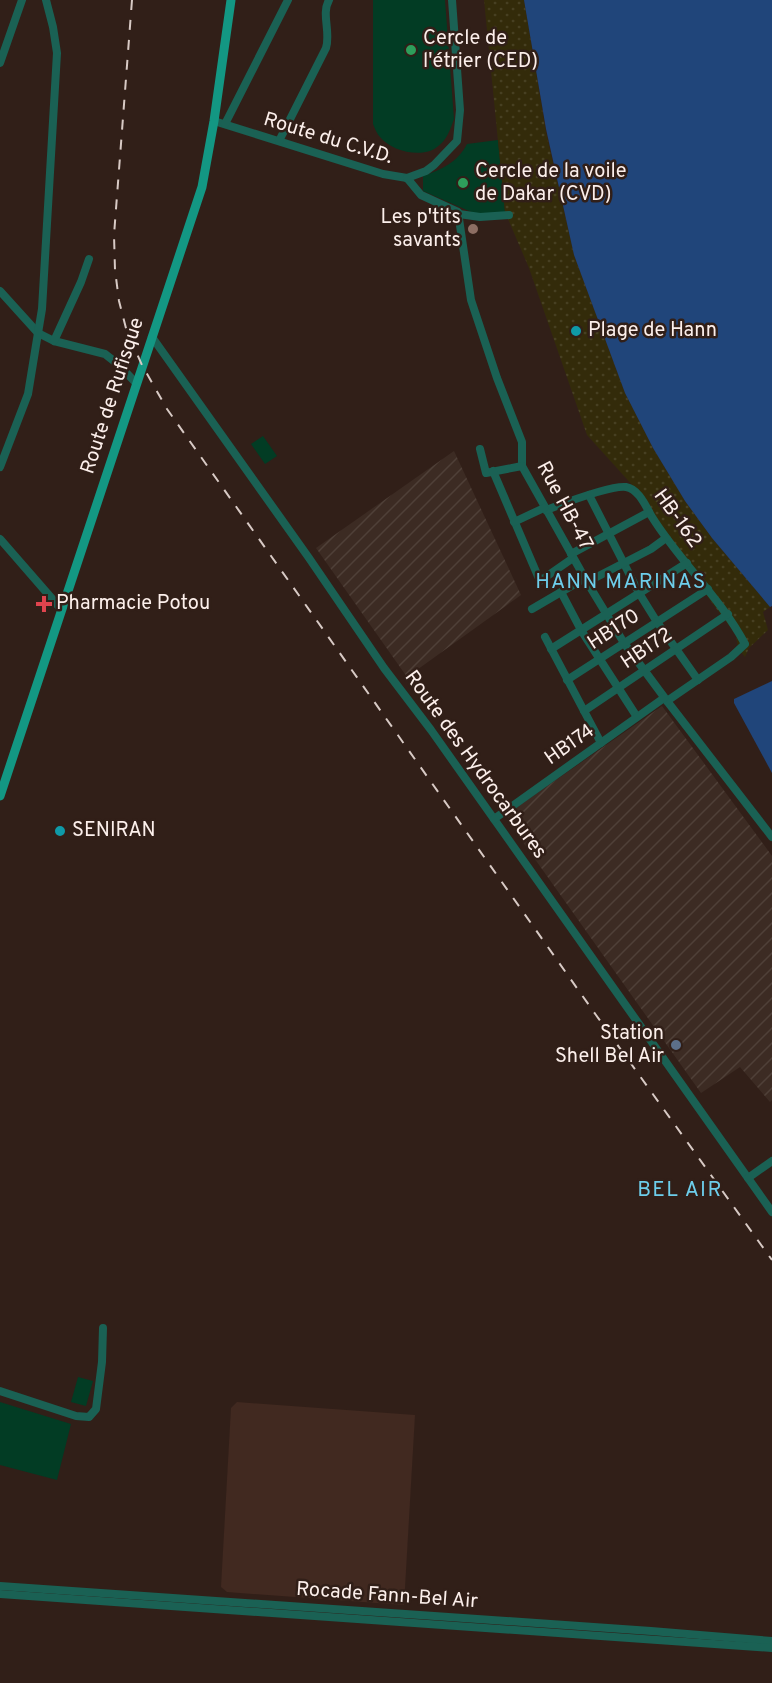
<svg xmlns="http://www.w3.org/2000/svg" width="772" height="1683" viewBox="0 0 772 1683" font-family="Overpass,sans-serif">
<defs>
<pattern id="industrial-furrows" width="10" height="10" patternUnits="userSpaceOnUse" patternTransform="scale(1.5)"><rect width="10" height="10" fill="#3c2b23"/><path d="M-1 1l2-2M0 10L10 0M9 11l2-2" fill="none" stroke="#4f4038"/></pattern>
<pattern id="sand-dots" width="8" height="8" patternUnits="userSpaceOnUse" patternTransform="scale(1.5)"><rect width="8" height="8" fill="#332b0a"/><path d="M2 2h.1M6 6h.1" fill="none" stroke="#474022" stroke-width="1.8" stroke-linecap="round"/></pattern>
</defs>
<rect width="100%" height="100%" fill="#311f18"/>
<g fill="url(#industrial-furrows)">
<polygon points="454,451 521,595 407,677 316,548"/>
<polygon points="662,706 772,856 772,1100 770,1102 740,1067 701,1093 515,831 506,815"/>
</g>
<polygon fill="#412920" points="237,1402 415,1415 404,1605 227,1592 221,1587 231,1408"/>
<g fill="#023c24">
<path d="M 373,0 L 445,0 L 454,119 C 450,130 447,140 437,147 C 422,159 391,151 380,137 C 377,134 375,129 373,124 Z"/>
<path d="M 498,140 L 505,212 L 476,214 L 423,191 L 423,176 C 441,170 458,162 467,144 Z"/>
<polygon points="263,436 277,456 265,464 251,444"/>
<polygon points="78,1377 93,1381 86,1406 71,1402"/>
<polygon points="0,1402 71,1424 57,1480 0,1465"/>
</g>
<polygon fill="url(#sand-dots)" points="484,0 524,0 546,132 574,255 625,393 653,448 685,501 712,538 770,607 763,612 768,630 749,648 745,657 738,648 736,635 660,533 634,487 587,435 529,268 505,212"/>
<g fill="#20457a">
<polygon points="524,0 772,0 772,606 770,607 712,538 685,501 653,448 625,393 574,255 546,129"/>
<polygon points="772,681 772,773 734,703 734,699"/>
</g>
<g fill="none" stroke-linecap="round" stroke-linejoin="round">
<g stroke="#1a6154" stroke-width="8">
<polyline points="0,63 22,0"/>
<polyline points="214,121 383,174 407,178 421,195 458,212 471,300 497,378 522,442 522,466 587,582 624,643 667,701 772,837"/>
<polyline points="225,124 288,0"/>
<path d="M 279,141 L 326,48 C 331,32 321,14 329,0"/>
<polyline points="407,178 426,171 434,165 457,141 460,110 452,0"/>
<polyline points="459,214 480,217 509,215"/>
<polyline points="0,291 38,333 54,341 105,354 119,365 136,383"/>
<polyline points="152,337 309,558 384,668 431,730 772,1212"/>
<polyline points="54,341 81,282 89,259"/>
<polyline points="480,449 486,473 522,466"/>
<polyline points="0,467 28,394 38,333 42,309 57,53 53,27 46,0"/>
<polyline points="493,471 540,581 573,558"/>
<polyline points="589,495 639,593 657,622 698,680"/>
<path d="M 546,510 C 562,504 610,485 626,487 C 639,489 646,507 652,517 C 680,562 720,597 745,644 L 731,657 L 667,701"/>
<polyline points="514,522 544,508"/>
<polyline points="0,539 61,609"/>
<polyline points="571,554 649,512"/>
<polyline points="587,582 651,549 666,538"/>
<polyline points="561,592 581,630 637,717"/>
<polyline points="532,609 585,578"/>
<polyline points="545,637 601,743"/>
<polyline points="551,649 687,563"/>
<polyline points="567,680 708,589"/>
<polyline points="584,711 728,614"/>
<polyline points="494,819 664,698"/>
<polyline points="748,1178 772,1161"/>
<polyline points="0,1391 76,1416 89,1417 96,1409 102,1362 103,1328"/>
<polyline points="0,1586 651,1631 772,1641"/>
<polyline points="0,1594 772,1648"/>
</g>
<polyline stroke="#139783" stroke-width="9" points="0,796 202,187 214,121 231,0"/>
<polyline stroke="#d8cac5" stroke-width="2" stroke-dasharray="10 10" stroke-linecap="butt" points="132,0 114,235 115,270 119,301 127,332 142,365 167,409 596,1015 772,1260"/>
</g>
<g fill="#2e9e5b" stroke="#311f18" stroke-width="2">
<circle cx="411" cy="50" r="6"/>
<circle cx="463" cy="183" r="6"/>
</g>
<circle fill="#8d6e63" stroke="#311f18" stroke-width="2" cx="473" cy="229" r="6"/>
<g fill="#0f9aa8" stroke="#311f18" stroke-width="2">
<circle cx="576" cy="331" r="6"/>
<circle cx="60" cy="831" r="6"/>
</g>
<path fill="#e0444e" stroke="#311f18" stroke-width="2" d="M41 595h6v6h6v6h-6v6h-6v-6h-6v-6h6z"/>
<circle fill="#5c6f8a" stroke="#311f18" stroke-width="2" cx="676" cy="1045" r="6"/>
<g text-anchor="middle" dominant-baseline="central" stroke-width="5" stroke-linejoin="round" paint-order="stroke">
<g font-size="20" fill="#fcefeb" stroke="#311f18" text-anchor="start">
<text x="423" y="39">Cercle de<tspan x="423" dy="23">l'étrier (CED)</tspan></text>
<text x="475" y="172">Cercle de la voile<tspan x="475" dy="23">de Dakar (CVD)</tspan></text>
<text x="461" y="218" text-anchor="end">Les p'tits<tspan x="461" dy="23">savants</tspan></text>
<text x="588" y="331">Plage de Hann</text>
<text x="56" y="604">Pharmacie Potou</text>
<text x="72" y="831">SENIRAN</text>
<text x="664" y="1034" text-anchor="end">Station<tspan x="664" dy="23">Shell Bel Air</tspan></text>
</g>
<g font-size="20" fill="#fcefeb" stroke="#311f18">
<text transform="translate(328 139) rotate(17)">Route du C.V.D.</text>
<text transform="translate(113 396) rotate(-72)">Route de Rufisque</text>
<text transform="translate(564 506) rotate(62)">Rue HB-47</text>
<text transform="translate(677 519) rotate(54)">HB-162</text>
<text transform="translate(614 630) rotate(-33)">HB170</text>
<text transform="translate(647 649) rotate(-34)">HB172</text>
<text transform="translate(570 745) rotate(-35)">HB174</text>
<text transform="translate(475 765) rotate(54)">Route des Hydrocarbures</text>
<text transform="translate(387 1596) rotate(4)">Rocade Fann-Bel Air</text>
</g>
<g font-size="21" letter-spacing="1.5" fill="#6dceeb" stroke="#311f18">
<text x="621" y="582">HANN MARINAS</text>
<text x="680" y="1190">BEL AIR</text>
</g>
</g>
</svg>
